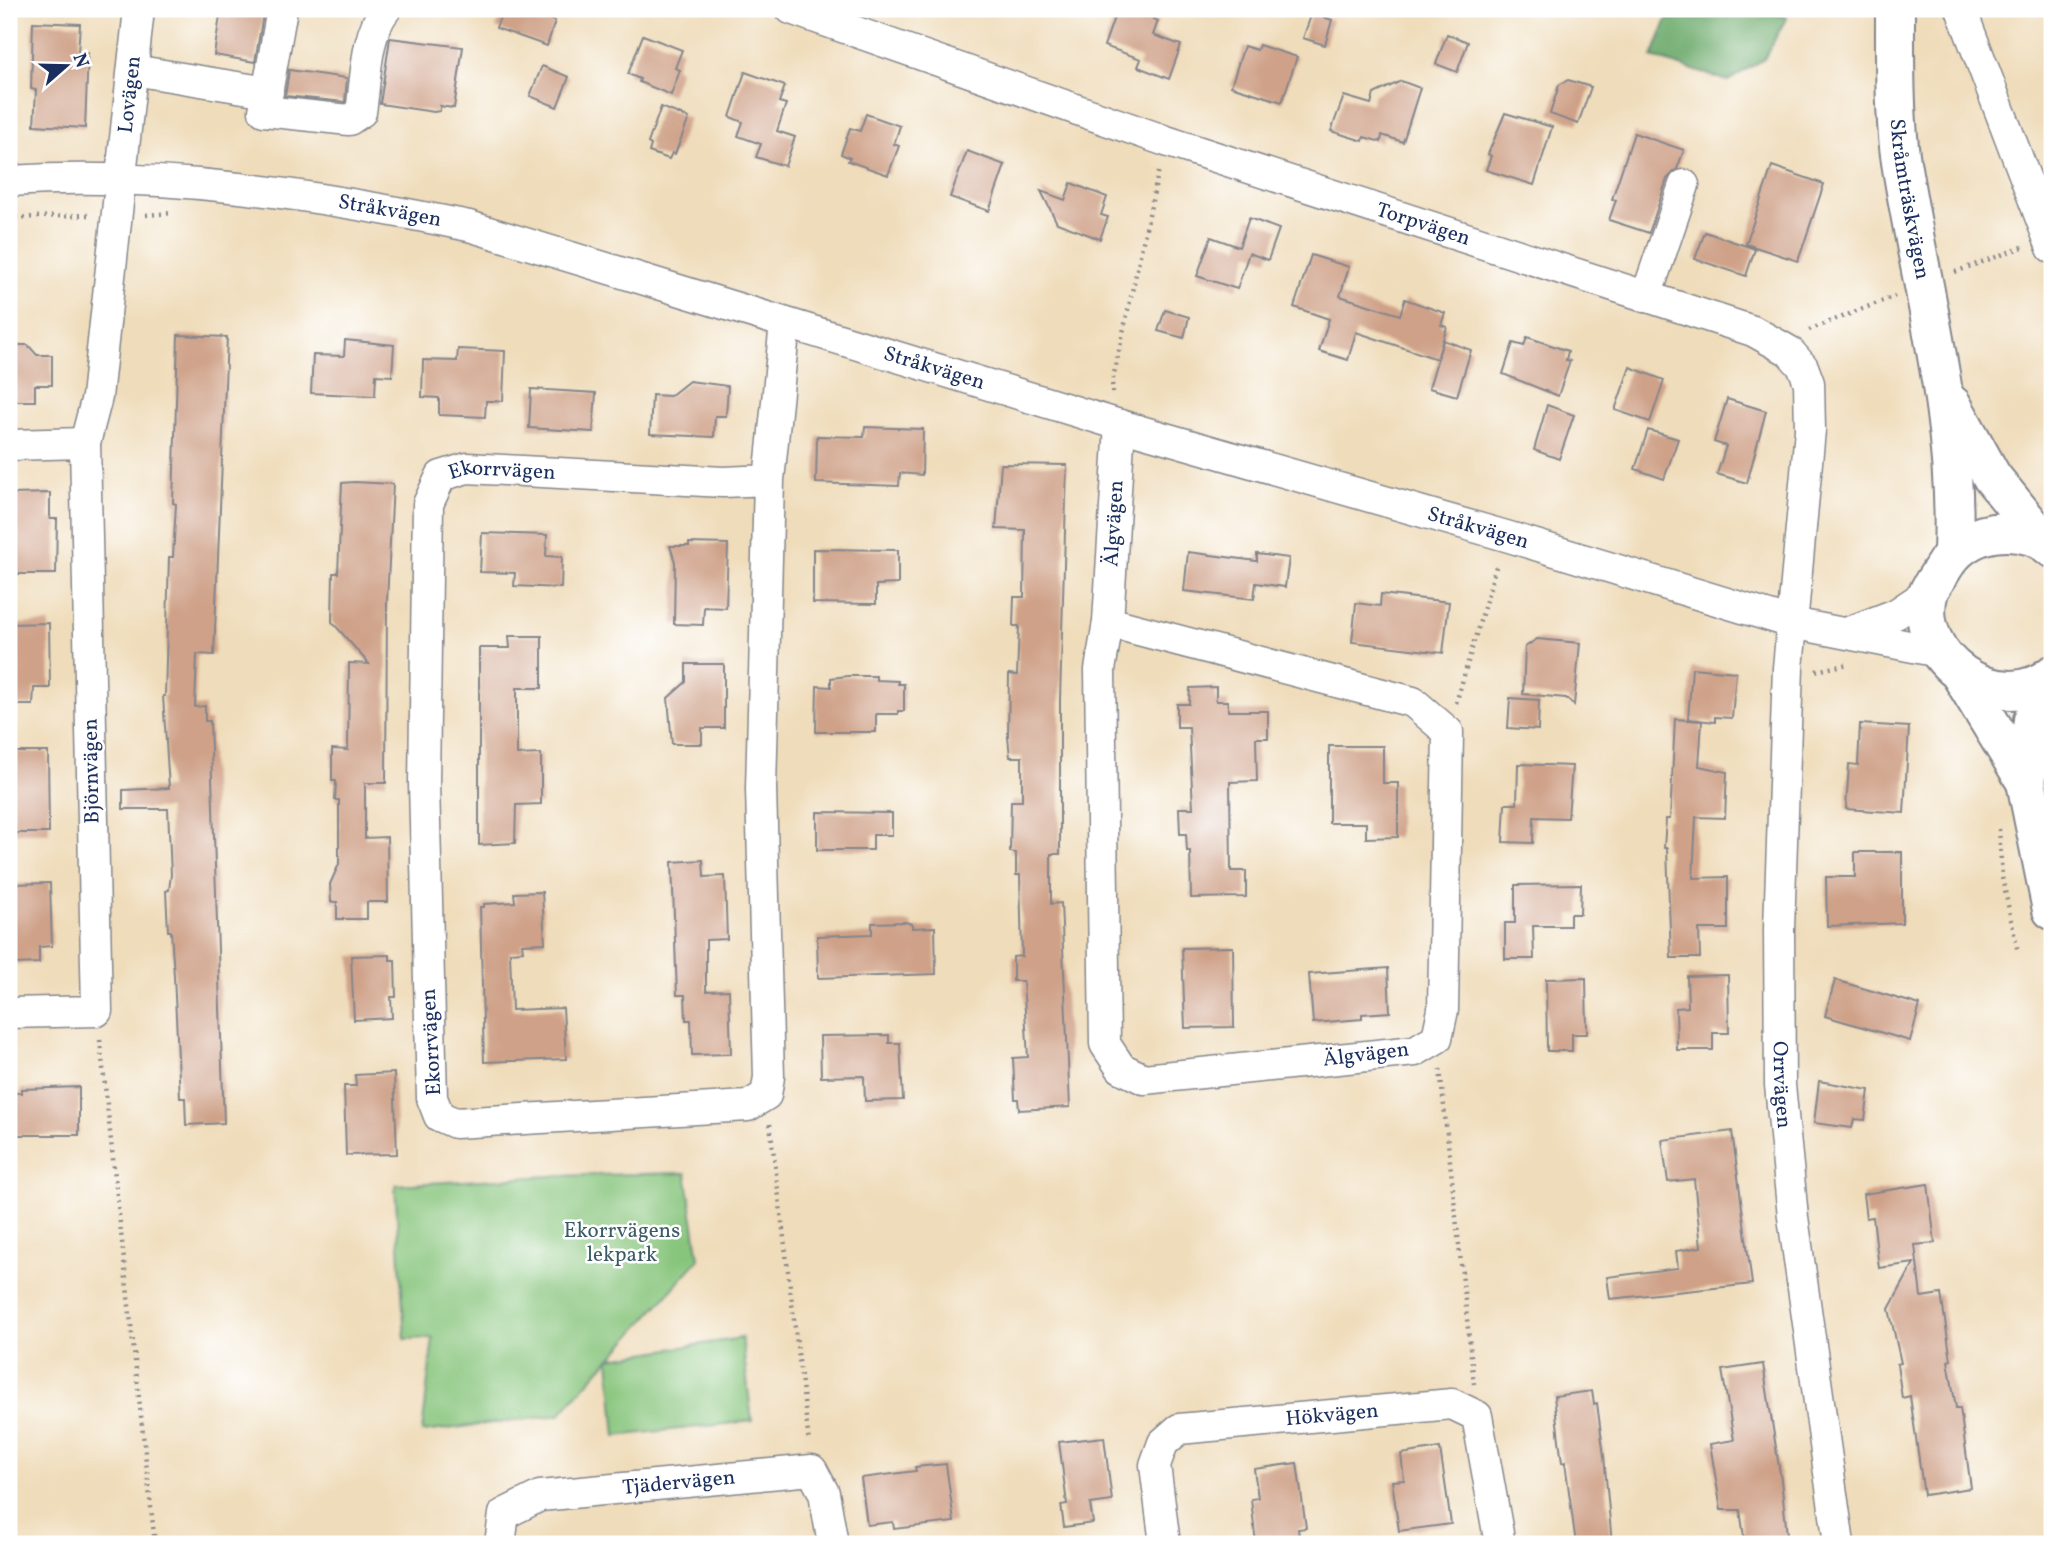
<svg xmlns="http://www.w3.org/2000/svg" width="2061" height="1553" viewBox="0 0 2061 1553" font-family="Vollkorn,serif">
<rect width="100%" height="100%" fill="#fff"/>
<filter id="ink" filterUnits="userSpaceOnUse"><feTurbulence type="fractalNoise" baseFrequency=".0143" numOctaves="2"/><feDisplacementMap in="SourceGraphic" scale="14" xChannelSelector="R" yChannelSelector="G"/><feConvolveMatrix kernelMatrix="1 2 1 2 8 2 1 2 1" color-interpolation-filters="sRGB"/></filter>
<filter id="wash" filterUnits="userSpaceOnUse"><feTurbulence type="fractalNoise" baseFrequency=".00686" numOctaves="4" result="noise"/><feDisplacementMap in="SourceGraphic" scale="28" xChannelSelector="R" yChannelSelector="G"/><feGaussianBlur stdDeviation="1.57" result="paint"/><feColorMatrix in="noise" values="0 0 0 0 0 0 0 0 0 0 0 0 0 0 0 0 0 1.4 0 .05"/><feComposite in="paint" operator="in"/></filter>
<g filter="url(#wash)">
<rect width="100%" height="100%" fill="#efdcba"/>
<polygon fill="#87c57c" stroke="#517a6d" stroke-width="2" points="686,1173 699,1259 611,1358 742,1338 752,1421 616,1436 609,1359 559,1415 422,1432 433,1338 405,1339 395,1185 551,1176"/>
<polygon fill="#6daa6c" stroke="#446c65" stroke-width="2" points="1671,9 1748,9 1787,17 1764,59 1728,81 1652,57"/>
<g id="blocks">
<g fill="#cfa188">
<polygon points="221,9 264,9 255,62 214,55"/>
<polygon points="503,9 554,9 550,19 555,21 547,46 496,28"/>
<polygon points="1117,9 1157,9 1153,19 1158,21 1153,35 1181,45 1169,79 1138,67 1141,59 1104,46"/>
<polygon points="1312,13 1332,20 1325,45 1303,38"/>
<polygon points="33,22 80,24 78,53 88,53 85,128 34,125 36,90 31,89"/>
<polygon points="1447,34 1468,42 1457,72 1436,64"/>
<polygon points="643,35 682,50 675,68 680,70 671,95 639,82 640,79 628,74"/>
<polygon points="390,38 463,47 454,108 440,106 440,111 434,112 380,104"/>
<polygon points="1259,45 1297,57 1282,102 1231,86 1244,46 1257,50"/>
<polygon points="542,66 569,77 557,107 530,96"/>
<polygon points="289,70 347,78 345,102 285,96"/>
<polygon points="745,72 785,86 779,102 786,104 777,131 795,137 785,166 756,157 761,144 738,136 743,122 730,117"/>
<polygon points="1568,80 1591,87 1578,124 1550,114 1559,85"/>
<polygon points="1401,81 1420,88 1403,142 1382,135 1381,142 1364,137 1363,141 1331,131 1344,96 1371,104 1374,94"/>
<polygon points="661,107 689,118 675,154 672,153 669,159 649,152 651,145 648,143"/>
<polygon points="1505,113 1552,127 1534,185 1486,170 1491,156 1488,154"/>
<polygon points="866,114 900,126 894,144 899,146 888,175 848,161 850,158 841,154 850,128 860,131"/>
<polygon points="1634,133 1684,150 1677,169 1667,179 1649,233 1609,220 1616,200 1612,199"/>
<polygon points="967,151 1005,165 989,211 950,197"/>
<polygon points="1772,166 1824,184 1798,261 1746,244"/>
<polygon points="1071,183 1107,197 1101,215 1108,217 1100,239 1057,223 1041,191 1065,200"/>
<polygon points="1249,218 1279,229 1268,260 1249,253 1237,289 1197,276 1211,237 1239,247"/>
<polygon points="1705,232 1755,249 1746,276 1695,259"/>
<polygon points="1311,255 1349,267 1340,296 1400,315 1405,299 1445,313 1441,325 1447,327 1437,359 1356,332 1348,360 1319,351 1329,319 1294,307"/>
<polygon points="1165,310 1189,317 1184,338 1158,331"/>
<polygon points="178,335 227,337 214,655 197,654 195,707 205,706 205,721 210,721 224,1123 186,1125 185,1098 180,1098 174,976 171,931 168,931 166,891 169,890 171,875 168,809 123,809 123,790 169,788 163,696 165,696 169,557 173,557 176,504 173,503"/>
<polygon points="1527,337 1568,351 1566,360 1570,361 1558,396 1503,374 1513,343 1524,346"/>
<polygon points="345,340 394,345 392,376 376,375 375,396 311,393 313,355 344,356"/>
<polygon points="1443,340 1471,350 1457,396 1429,388"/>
<polygon points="9,345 28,345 37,355 52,355 52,385 35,385 35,401 9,401"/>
<polygon points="458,349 505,351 503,401 486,401 485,417 439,415 439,398 422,397 423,360 457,361"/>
<polygon points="1630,367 1664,380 1650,422 1615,410"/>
<polygon points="689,381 728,386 726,416 715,416 714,437 650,434 652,395 670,396"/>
<polygon points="531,389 596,393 593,432 529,428"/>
<polygon points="1727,399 1766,411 1747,483 1717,474 1726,446 1714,442"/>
<polygon points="1547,405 1574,415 1559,459 1534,450"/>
<polygon points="865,427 923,429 922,475 900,473 899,486 816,483 817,436 864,437"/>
<polygon points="1648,430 1678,439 1664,479 1635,469"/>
<polygon points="1001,464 1067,465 1060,699 1060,854 1051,854 1051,904 1061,903 1070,1107 1019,1110 1018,1099 1015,1099 1013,1058 1028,1057 1023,981 1013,981 1013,957 1022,956 1020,875 1016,875 1016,853 1010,852 1011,801 1022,801 1022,757 1010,757 1008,737 1009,674 1017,675 1019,626 1013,626 1014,597 1024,597 1025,530 996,529"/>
<polygon points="354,482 393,484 387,601 386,783 365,783 365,838 387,837 388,902 367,902 367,919 337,919 337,902 331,902 330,884 339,864 339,800 335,800 336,781 332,781 332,749 348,750 349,663 369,664 332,622 333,573 338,573 342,483"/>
<polygon points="50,493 50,519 57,519 56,574 9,574 11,494"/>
<polygon points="482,533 547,535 546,556 562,557 561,588 514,586 515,573 480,572"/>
<polygon points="689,543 728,544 726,608 704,607 703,625 674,624 675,562 670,546 689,546"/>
<polygon points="813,549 898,550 898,584 876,585 876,604 813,603"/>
<polygon points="1188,552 1257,561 1257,554 1289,558 1285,587 1256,583 1254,599 1184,591"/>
<polygon points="1381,594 1449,602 1443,653 1352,642 1356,603 1380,606"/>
<polygon points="49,623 50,688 34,688 33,705 9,705 9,624"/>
<polygon points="509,636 542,636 542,688 517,688 517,755 541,754 541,804 516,805 515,843 479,845 479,648 510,648"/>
<polygon points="1537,639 1580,643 1574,705 1566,698 1523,694 1525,647"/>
<polygon points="686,664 724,664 724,728 702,728 702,744 672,744 668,698 686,682"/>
<polygon points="1692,668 1736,672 1732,718 1715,717 1715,722 1688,719"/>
<polygon points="848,676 876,676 876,680 898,681 898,684 904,684 904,711 898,711 898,714 876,714 876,732 816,732 817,686 831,687 831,678"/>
<polygon points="1216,687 1216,701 1228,701 1228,711 1268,711 1268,738 1256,738 1257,781 1230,782 1231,871 1246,871 1246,897 1191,898 1190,851 1187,851 1186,834 1180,834 1179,808 1193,808 1189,727 1177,727 1177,704 1189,704 1190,688"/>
<polygon points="1510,698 1539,700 1538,730 1508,728"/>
<polygon points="1675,719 1702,721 1699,766 1727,772 1725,818 1696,817 1693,878 1728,877 1728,929 1699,929 1700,958 1671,958 1667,848 1664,848 1666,819 1670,819"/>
<polygon points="1860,724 1909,727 1904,813 1846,809 1849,764 1858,765"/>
<polygon points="1329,746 1383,746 1383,783 1398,783 1398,837 1366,838 1366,823 1329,823"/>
<polygon points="10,752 48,752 49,833 10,833"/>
<polygon points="1518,764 1572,766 1568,818 1534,817 1533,843 1503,842 1505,804 1517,804"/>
<polygon points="817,812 892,813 892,835 873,835 873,850 817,850"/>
<polygon points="1855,852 1902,852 1902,923 1827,926 1826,877 1855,877"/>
<polygon points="703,860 704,877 725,876 727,939 706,940 706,991 729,990 731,1054 692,1055 691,1020 686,1020 685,995 677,995 672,862"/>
<polygon points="50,883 52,946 39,947 39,963 14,964 11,884"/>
<polygon points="1581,884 1580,914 1570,914 1570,926 1533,926 1534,959 1505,959 1505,923 1515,923 1515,885"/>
<polygon points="542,892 545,943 522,944 523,951 510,952 512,1010 563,1008 566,1059 484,1062 480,907 484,907 484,904 515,902 514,893"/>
<polygon points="905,922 912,924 912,928 935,927 936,974 818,978 817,936 872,934 872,923"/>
<polygon points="1233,947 1234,1027 1185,1028 1182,948"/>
<polygon points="390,955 390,960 395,960 396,997 391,997 392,1018 354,1020 351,956"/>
<polygon points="1388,968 1390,1012 1362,1014 1362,1019 1313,1023 1309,974"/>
<polygon points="1728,975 1729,1033 1713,1033 1713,1050 1677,1050 1676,1008 1688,1007 1687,976"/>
<polygon points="1586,978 1587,1034 1572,1034 1572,1051 1547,1051 1546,979"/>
<polygon points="1835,980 1920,1005 1910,1041 1825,1016"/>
<polygon points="889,1035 889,1043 900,1043 903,1100 865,1101 864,1076 821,1077 820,1036"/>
<polygon points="394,1073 397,1154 346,1155 344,1086 356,1086 355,1075"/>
<polygon points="1819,1081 1869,1090 1865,1120 1854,1119 1852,1128 1814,1123"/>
<polygon points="79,1087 79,1135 9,1135 9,1093 21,1093 21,1089"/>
<polygon points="1732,1131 1752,1284 1610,1299 1607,1277 1678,1268 1676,1251 1701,1247 1694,1179 1668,1182 1662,1140"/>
<polygon points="1928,1184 1935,1243 1915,1245 1921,1297 1941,1294 1951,1360 1948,1361 1956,1408 1960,1408 1971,1488 1924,1495 1910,1396 1902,1398 1897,1364 1901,1363 1889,1309 1914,1263 1879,1268 1873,1217 1866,1218 1863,1194"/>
<polygon points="1763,1364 1781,1480 1788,1544 1745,1544 1740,1510 1721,1510 1710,1444 1734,1440 1722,1370"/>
<polygon points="1592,1391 1594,1404 1597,1403 1604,1456 1612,1544 1576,1544 1565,1462 1562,1463 1559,1440 1554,1396"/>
<polygon points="1104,1437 1112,1501 1090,1504 1093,1523 1064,1527 1061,1505 1067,1504 1059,1442"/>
<polygon points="1440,1448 1451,1524 1399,1531 1392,1481 1404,1480 1401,1454"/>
<polygon points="1297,1463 1306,1528 1298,1529 1300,1544 1256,1544 1251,1499 1258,1498 1254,1469"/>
<polygon points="946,1464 954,1522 894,1529 893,1522 867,1525 861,1478 916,1471 915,1467"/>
</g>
</g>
</g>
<g filter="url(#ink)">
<use href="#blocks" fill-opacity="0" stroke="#85868c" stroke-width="2"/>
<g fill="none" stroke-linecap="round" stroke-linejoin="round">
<defs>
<g id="minor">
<path d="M 282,9 L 264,111 L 349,120 L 361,112 C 366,81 365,34 386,9"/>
<path id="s1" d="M 791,9 L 1166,141 L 1753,331 L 1789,351 L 1803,367 L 1809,383 L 1810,430 L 1788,668 L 1779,929 L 1780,1085 L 1793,1217 L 1839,1544"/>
<polyline points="1961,9 2052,248"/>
<polyline points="133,70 268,92"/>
<path id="s2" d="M 9,181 C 164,171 318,195 469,226 L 1120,425 L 1506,536 L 1792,623 L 1939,652"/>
<polyline points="1646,297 1684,185"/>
<polyline points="9,445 85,443"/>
<path id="s3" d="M 769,480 L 761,789 L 769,1077 L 766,1095 L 748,1106 L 455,1123 L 439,1116 L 432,1098 L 424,783 L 428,504 L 441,476 L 467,468 L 723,482 L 769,480 L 785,323"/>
<path id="s4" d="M 1108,622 L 1413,702 L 1448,732 L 1443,1010 L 1437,1038 L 1415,1051 L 1144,1079 L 1121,1068 L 1105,1044 L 1100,670 L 1108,622 L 1120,425"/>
<polyline points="1846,633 1896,614 1929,592"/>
<path id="s5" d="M 9,1013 L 97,1011 L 85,443 L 97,397 L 139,9"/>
<path id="s6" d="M 500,1544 L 504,1514 L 540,1496 L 812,1470 L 824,1493 L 833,1544"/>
<path id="s7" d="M 1165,1544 L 1155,1465 L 1163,1443 L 1179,1429 L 1452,1404 L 1477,1416 L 1500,1544"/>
</g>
<g id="major">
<path id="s8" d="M 1895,9 C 1895,56 1894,122 1902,168 C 1923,296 1959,421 1953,551"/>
<polyline points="1952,405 1992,477 2042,539"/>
<path d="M 2052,548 C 2035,533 2014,530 1993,533 C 1970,537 1954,549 1943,568 C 1939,575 1932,584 1929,591 C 1909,658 1999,719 2052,675"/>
<polyline points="1961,675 2026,782"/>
<polyline points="2046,680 2033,720 2026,782 2052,910"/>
</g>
</defs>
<use href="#minor" stroke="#85868c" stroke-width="33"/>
<use href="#major" stroke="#85868c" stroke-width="42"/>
<g stroke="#85868c" stroke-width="4.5" stroke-dasharray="2 5" stroke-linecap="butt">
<polyline points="146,215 172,213"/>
<polyline points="9,218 88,215"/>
<polyline points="1955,272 2023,247"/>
<polyline points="1809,330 1895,296"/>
<polyline points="1113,393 1112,383 1159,169"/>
<polyline points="1816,671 1848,664"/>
<polyline points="1456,703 1497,563"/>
<polyline points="1999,829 2002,877 2018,952"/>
<polyline points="100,1040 155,1544"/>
<polyline points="1440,1069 1474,1384"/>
<polyline points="770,1124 809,1442"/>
</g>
<use href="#minor" stroke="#fff" stroke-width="30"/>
<use href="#major" stroke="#fff" stroke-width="38"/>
</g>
</g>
<g text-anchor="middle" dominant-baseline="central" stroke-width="5" stroke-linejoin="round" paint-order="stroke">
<g font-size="21" fill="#1b2f5e" stroke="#fff">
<text stroke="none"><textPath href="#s5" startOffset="1008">Lovägen</textPath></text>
<text stroke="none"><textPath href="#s8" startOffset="191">Skråmträskvägen</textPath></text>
<text stroke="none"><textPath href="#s2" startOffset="383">Stråkvägen</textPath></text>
<text stroke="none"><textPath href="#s1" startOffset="668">Torpvägen</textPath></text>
<text stroke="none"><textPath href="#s2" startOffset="950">Stråkvägen</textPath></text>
<text stroke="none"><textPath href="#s3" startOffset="1654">Ekorrvägen</textPath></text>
<text stroke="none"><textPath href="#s4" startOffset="1542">Älgvägen</textPath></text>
<text stroke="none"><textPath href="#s2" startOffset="1517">Stråkvägen</textPath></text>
<text transform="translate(92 771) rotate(-91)">Björnvägen</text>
<text transform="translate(432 1042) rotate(-93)">Ekorrvägen</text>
<text transform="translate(1366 1055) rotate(-7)">Älgvägen</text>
<text stroke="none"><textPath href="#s1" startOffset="1797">Orrvägen</textPath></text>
<text stroke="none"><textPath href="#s7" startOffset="278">Hökvägen</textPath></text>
<text stroke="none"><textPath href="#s6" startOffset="210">Tjädervägen</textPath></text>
</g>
<g font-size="21" fill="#3b5c67" stroke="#fff">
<text x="622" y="1231">Ekorrvägens<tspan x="622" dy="24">lekpark</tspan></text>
</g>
</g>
<rect width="2061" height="1553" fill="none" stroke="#fff" stroke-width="35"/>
<g transform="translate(66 66) rotate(70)" stroke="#ffffff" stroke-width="5" paint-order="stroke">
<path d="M0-5L12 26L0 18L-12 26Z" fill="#1b2f5e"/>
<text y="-10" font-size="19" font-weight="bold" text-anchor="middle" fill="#1b2f5e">N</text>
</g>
</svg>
